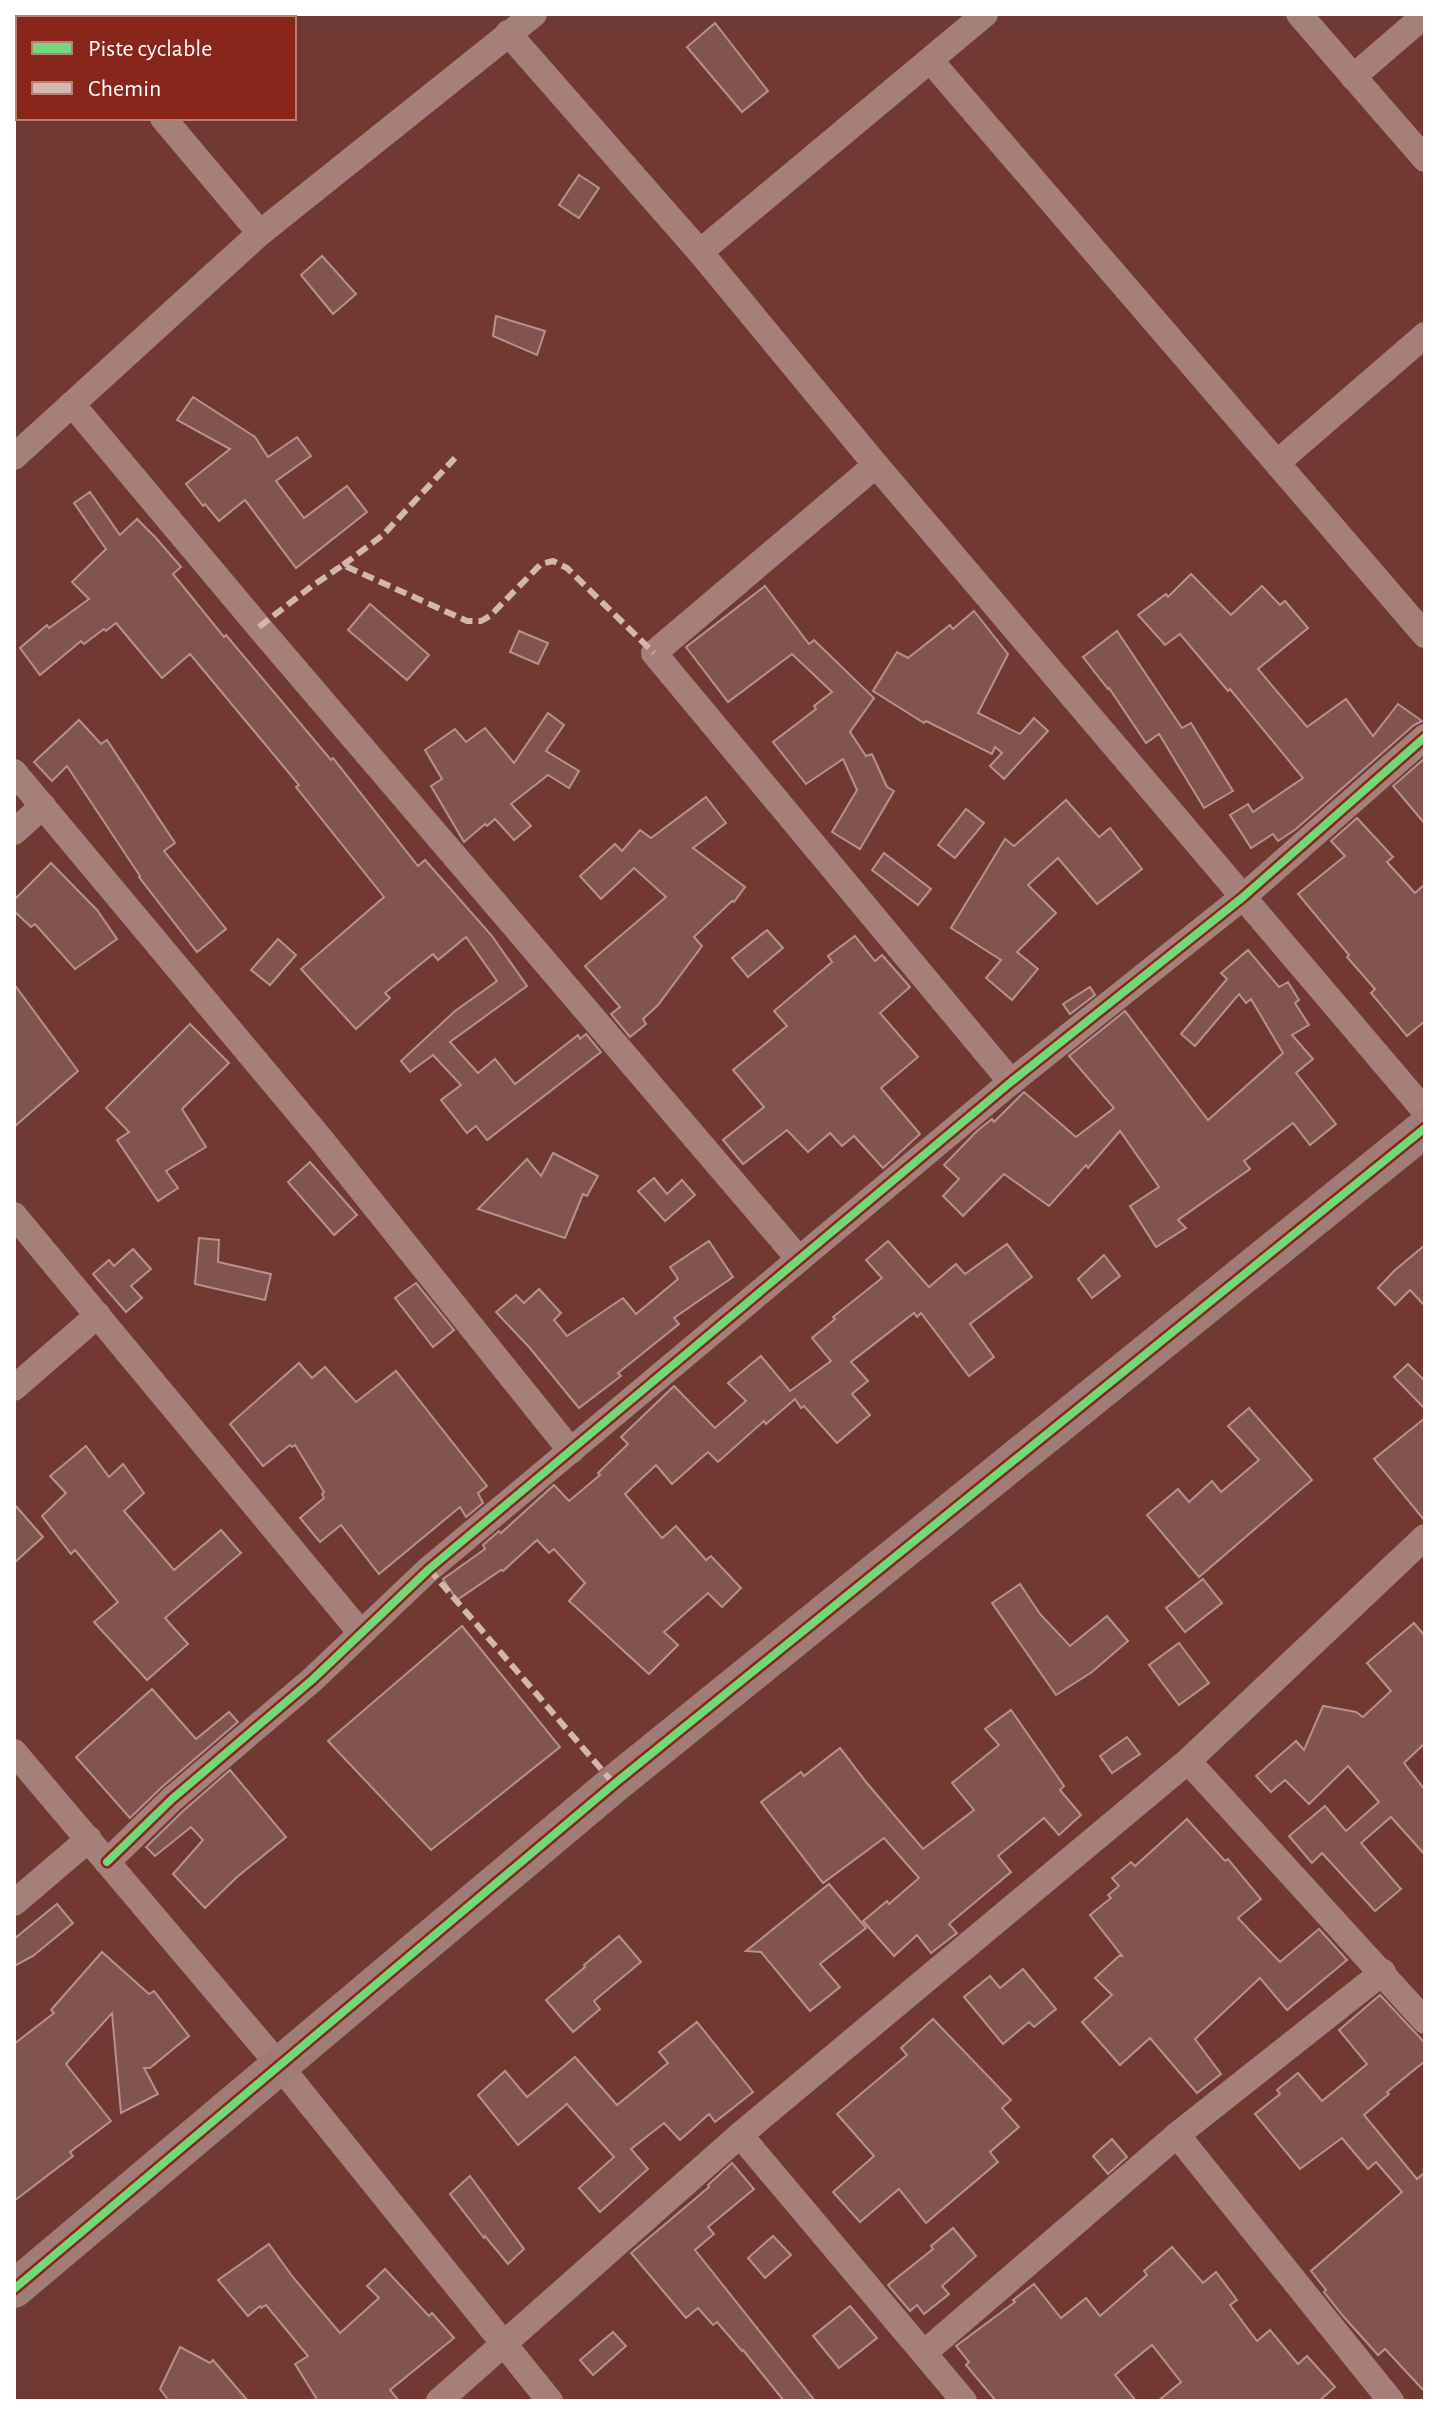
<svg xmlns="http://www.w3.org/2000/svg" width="1439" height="2415" viewBox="0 0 1439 2415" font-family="'Alegreya Sans',sans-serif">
<rect width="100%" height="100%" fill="#703a33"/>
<g fill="#805550" stroke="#b3928e" stroke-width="2">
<polygon points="715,23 768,91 742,112 687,47"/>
<polygon points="579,175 599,188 579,218 559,205"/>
<polygon points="322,256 356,294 333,314 301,275"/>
<polygon points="496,316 545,331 537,355 493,336"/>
<polygon points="193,397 255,437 268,457 297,437 311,456 276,481 304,518 347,486 367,512 296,568 245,500 219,521 205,504 203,506 186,484 230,449 177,420"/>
<polygon points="90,492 120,535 137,519 156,538 181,567 173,574 224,637 226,635 331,760 333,758 418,866 425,860 492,936 527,986 450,1042 478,1073 495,1059 515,1084 578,1035 580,1039 586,1034 601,1052 487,1140 476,1126 467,1133 441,1100 461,1085 433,1055 410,1072 401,1061 455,1011 497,981 466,937 438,960 433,954 385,993 390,998 356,1029 301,969 384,897 296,787 299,785 190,654 162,678 116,623 106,631 104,629 84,644 81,641 40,675 20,648 47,625 49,628 89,599 72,582 106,549 74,503"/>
<polygon points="1191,574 1231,615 1262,586 1280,605 1285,601 1308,628 1258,669 1307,727 1346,699 1373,736 1398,704 1422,721 1414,725 1296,829 1278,841 1273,834 1251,848 1230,815 1248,804 1253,812 1303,778 1230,689 1228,691 1180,634 1165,645 1138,615 1166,594 1168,597"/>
<polygon points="765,586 809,644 814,640 874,698 850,732 866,756 872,754 887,787 894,791 860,849 832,832 857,790 843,759 806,784 773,742 816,709 814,706 832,692 792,654 728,702 686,647"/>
<polygon points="370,604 429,655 407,680 348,630"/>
<polygon points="974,611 1008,654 978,713 1020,734 1034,718 1048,731 1004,779 990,766 1002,753 995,747 992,754 926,721 924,723 873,691 897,652 908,658 950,625 953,629"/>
<polygon points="519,631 548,643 538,664 510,652"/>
<polygon points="1117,631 1182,728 1191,723 1233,791 1204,808 1159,734 1146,743 1109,688 1108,689 1083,657"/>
<polygon points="548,713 564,725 546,751 579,771 569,788 548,775 511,804 531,826 514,840 495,819 487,826 485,824 464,842 431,786 442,779 425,750 455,729 466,742 485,728 514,763"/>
<polygon points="79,720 101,744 107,740 175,843 164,851 226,929 197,952 139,877 140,876 67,766 52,781 34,762"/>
<polygon points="1425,758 1425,824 1393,786"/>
<polygon points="706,797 726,823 693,848 745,887 734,902 732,901 694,937 702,946 658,1005 643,1019 646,1024 630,1037 611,1014 620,1007 585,966 666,897 634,868 601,899 580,876 615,844 622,851 640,830 651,838"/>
<polygon points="1066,800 1099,837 1110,828 1142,869 1097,904 1058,858 1028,885 1056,913 1017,952 1038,969 1012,1000 986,978 1001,960 951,928 1005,839 1014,846"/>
<polygon points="966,809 984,823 955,858 938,845"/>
<polygon points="1357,818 1393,857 1387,862 1415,893 1425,884 1425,1021 1407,1036 1371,993 1375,989 1347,957 1349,955 1298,894 1345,856 1331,841"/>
<polygon points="884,853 931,889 918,905 872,870"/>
<polygon points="51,863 97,910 117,939 75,969 35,924 31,927 14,911 14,900"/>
<polygon points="767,930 783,948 748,977 732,958"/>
<polygon points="855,936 875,961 882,955 910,987 880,1013 918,1057 881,1088 920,1134 883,1168 854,1136 842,1146 830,1133 808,1152 787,1130 743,1164 723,1140 764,1107 733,1070 787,1026 774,1011 832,962 828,956"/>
<polygon points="278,939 296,955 270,985 251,970"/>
<polygon points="1248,950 1279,987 1288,982 1299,1000 1295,1003 1309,1025 1292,1035 1313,1059 1296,1073 1336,1124 1310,1145 1293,1123 1244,1161 1250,1169 1178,1220 1186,1228 1156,1247 1130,1206 1159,1187 1120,1131 1088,1168 1086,1165 1049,1206 1004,1174 963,1216 943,1196 959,1179 944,1165 977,1131 992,1119 994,1122 1024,1092 1076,1137 1114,1108 1069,1056 1125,1011 1208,1120 1283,1053 1251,999 1246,1003 1239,994 1195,1046 1181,1034 1227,979 1221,973"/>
<polygon points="14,984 78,1071 14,1127"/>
<polygon points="1090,987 1095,995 1070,1014 1063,1004"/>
<polygon points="190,1024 229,1063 182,1109 206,1147 166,1171 178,1188 158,1201 117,1140 129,1132 106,1108"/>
<polygon points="553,1153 598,1176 587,1196 583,1194 565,1238 478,1209 527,1159 541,1176"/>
<polygon points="310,1162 357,1215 334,1235 288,1182"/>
<polygon points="654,1178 667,1194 682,1180 695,1195 665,1221 638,1191"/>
<polygon points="199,1238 219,1240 218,1262 271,1274 265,1300 195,1284"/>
<polygon points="709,1241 733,1277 674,1318 679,1324 618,1373 621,1376 579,1408 529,1347 496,1312 516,1295 524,1303 539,1289 561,1313 554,1320 567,1336 623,1298 636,1314 678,1279 670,1267"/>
<polygon points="888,1241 929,1287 956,1264 965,1274 1007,1244 1032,1277 970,1324 994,1357 969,1376 921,1313 917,1317 914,1313 851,1362 868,1381 852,1394 870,1415 837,1443 804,1406 801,1408 795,1399 766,1424 764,1421 718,1462 708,1452 672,1484 656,1465 625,1494 662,1538 676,1526 706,1560 711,1556 741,1588 722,1607 708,1593 664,1632 678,1645 649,1674 569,1601 585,1583 554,1549 549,1553 537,1540 503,1571 501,1570 457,1600 443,1579 485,1549 483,1545 499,1531 501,1533 554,1485 569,1501 600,1475 598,1473 628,1444 621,1437 674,1386 715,1428 746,1401 728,1383 761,1356 790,1391 831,1361 812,1338 835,1319 833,1317 882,1278 866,1260"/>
<polygon points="1425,1245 1425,1306 1410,1290 1395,1305 1378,1288 1394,1271"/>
<polygon points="133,1249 151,1269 131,1286 142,1298 126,1312 93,1274 109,1260 114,1266"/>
<polygon points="1104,1255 1120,1276 1092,1298 1078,1279"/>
<polygon points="416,1283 454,1330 433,1347 395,1298"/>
<polygon points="299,1363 312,1378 325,1367 356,1402 396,1371 487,1486 478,1493 483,1503 466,1517 460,1507 379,1574 341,1525 320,1542 300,1518 324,1498 322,1494 324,1492 295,1445 292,1447 290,1445 263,1466 230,1424"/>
<polygon points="1408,1364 1425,1381 1425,1409 1394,1377"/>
<polygon points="1249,1408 1312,1480 1199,1577 1147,1515 1178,1489 1189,1502 1212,1481 1221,1492 1259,1460 1228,1426"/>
<polygon points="1425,1418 1425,1521 1374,1459"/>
<polygon points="86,1446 109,1477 123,1464 144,1493 124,1511 174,1570 221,1530 241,1553 165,1618 188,1644 147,1680 94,1622 118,1602 75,1550 71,1554 42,1516 66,1493 50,1476"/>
<polygon points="14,1504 43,1537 14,1563"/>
<polygon points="1203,1579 1222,1603 1185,1632 1166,1608"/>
<polygon points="1020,1584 1040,1614 1070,1646 1107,1616 1128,1641 1092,1672 1056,1695 992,1603"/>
<polygon points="1414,1623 1425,1636 1425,1743 1404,1763 1425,1790 1425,1855 1391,1817 1361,1843 1401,1889 1375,1911 1322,1853 1312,1863 1289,1836 1325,1806 1346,1831 1379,1802 1348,1766 1309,1804 1285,1780 1271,1792 1256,1776 1296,1741 1304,1750 1323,1706 1356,1712 1363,1717 1391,1691 1367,1663"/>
<polygon points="462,1626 560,1747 431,1850 328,1741"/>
<polygon points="1179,1643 1209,1683 1179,1705 1149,1665"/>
<polygon points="152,1689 196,1739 229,1712 238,1722 162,1787 130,1818 76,1757"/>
<polygon points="1011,1710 1064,1786 1060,1790 1081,1815 1059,1835 1044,1818 998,1856 1011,1872 949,1924 957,1933 931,1953 917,1935 894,1956 863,1921 887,1901 889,1904 919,1878 884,1838 823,1883 761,1802 801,1772 804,1776 840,1748 866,1782 923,1849 974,1810 952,1783 999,1745 985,1729"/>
<polygon points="1127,1737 1140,1754 1112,1773 1100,1756"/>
<polygon points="230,1770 286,1837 237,1877 205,1908 173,1874 203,1840 191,1827 155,1856 146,1847 183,1811"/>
<polygon points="1187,1819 1225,1861 1228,1859 1261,1899 1238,1918 1280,1962 1319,1929 1347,1960 1287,2010 1260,1978 1195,2039 1221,2074 1197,2093 1150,2038 1120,2065 1082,2022 1112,1995 1095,1978 1119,1956 1122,1956 1090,1915 1111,1898 1108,1895 1119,1886 1112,1878 1131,1862 1135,1866"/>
<polygon points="829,1884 866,1928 820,1964 840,1987 810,2011 761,1952 746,1951"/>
<polygon points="57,1904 73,1923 33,1956 14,1966 14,1939"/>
<polygon points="619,1936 641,1962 594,2001 600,2009 573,2032 546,2000 585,1967 584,1965"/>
<polygon points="102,1952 149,1994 154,1991 189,2036 150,2068 144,2068 158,2094 121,2113 112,2013 66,2064 111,2121 70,2152 73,2156 14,2201 14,2044 54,2013 51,2010"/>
<polygon points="1023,1969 1056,2009 1034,2027 1029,2022 1003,2044 964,1997 990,1976 1000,1988"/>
<polygon points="1380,1995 1425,2043 1425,2061 1387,2092 1389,2094 1364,2115 1417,2179 1425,2172 1425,2392 1385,2349 1378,2355 1343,2316 1324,2292 1326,2290 1311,2271 1402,2192 1376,2162 1368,2169 1342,2138 1300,2169 1255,2114 1280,2094 1277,2090 1298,2073 1322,2101 1367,2064 1339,2030"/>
<polygon points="933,2019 1011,2100 1002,2108 1019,2127 990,2152 998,2162 926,2223 899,2189 860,2222 833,2192 874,2156 837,2114 907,2055 901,2048"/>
<polygon points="697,2022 753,2092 715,2122 709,2114 680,2140 664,2123 631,2149 648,2169 600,2212 579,2188 614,2157 567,2104 518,2145 478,2095 505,2071 527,2097 575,2057 617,2105 668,2063 659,2052"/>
<polygon points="1112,2139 1127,2157 1108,2174 1093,2156"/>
<polygon points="732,2163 754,2189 708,2227 714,2234 695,2250 815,2401 784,2401 743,2350 742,2351 717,2322 713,2325 698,2308 686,2318 631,2253 709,2187 708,2185"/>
<polygon points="470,2176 524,2249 508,2264 485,2236 484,2238 450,2194"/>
<polygon points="953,2228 976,2256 942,2286 949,2294 924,2314 917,2305 910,2311 888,2285 933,2249 931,2246"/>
<polygon points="773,2236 791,2255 765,2278 748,2258"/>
<polygon points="269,2244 292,2276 340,2333 379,2298 367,2286 385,2269 429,2316 432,2313 454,2338 390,2390 399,2401 318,2401 295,2364 308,2356 266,2305 261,2308 260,2306 248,2316 218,2280"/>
<polygon points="1172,2247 1203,2283 1216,2272 1237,2300 1230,2305 1257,2341 1270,2330 1298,2364 1307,2356 1335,2387 1319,2401 1158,2401 1181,2382 1152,2345 1115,2375 1136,2401 996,2401 966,2365 969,2362 956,2346 1015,2302 1013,2300 1034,2284 1061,2318 1086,2298 1100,2316 1147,2275 1144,2271"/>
<polygon points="850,2306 877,2338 839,2368 813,2336"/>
<polygon points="613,2332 626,2346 593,2375 580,2360"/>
<polygon points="180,2347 210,2363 213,2360 248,2401 169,2401 160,2389"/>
</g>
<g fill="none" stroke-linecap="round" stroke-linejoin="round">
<g stroke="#a57f7a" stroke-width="26">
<polyline points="1299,14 1425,159"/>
<polyline points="80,18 85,14"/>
<polyline points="508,33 700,252 876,465 1425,1111"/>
<polyline points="930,60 1425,635"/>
<polyline points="14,67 18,64"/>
<polyline points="1353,77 1425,15"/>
<polyline points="163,118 260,233"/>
<polyline points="700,252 985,14"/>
<polyline points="72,404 259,627 798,1258"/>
<polyline points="14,457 260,233 534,14"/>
<polyline points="1278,462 1425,335"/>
<polyline points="876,465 654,653 1011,1082"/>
<polyline points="14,772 320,1138 571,1451"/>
<polyline points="14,832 43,806"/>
<polyline points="14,1215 361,1633"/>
<polyline points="14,1388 98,1315"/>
<polyline points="14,1752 279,2065 550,2401"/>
<polyline points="1188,1761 1425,2021"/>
<polyline points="107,1862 172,1799 312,1680 429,1569 1011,1082 1243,897 1425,737"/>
<polyline points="14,1903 89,1839"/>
<polyline points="740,2135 964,2401"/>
<polyline points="1177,2135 1391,2401"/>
<polyline points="924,2353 1177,2135 1383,1972"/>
<polyline points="439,2401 740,2135 1188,1761 1425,1537"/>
</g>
<polyline stroke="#a17b75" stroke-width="38" points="14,2289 614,1784 1425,1128"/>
<g stroke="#d1b7ad" stroke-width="6" stroke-dasharray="12 6" stroke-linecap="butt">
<polyline points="343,565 383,535 455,458"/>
<polyline points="259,627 312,586 343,565 467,621 481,621 490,616 541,564 553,561 567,568 654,653"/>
<polyline points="429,1569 614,1784"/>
</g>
<defs>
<g id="cycleway">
<polyline points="107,1862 172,1799 312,1680 429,1569 1011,1082 1243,897 1425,737"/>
<polyline points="14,2289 614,1784 1425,1128"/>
</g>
</defs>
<use href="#cycleway" stroke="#89261a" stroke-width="13"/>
<use href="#cycleway" stroke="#71d979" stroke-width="8"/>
</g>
<rect width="1439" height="2415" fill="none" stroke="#ffffff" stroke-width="32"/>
<rect x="16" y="16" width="280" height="104" fill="#89261a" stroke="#b87d76" stroke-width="2"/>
<rect x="32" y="42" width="40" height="12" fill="#71d979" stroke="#b87d76" stroke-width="2"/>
<text x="88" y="56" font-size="24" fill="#ffffff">Piste cyclable</text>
<rect x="32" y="82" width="40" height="12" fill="#d1b7ad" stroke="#b87d76" stroke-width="2"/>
<text x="88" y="96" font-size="24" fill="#ffffff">Chemin</text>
</svg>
